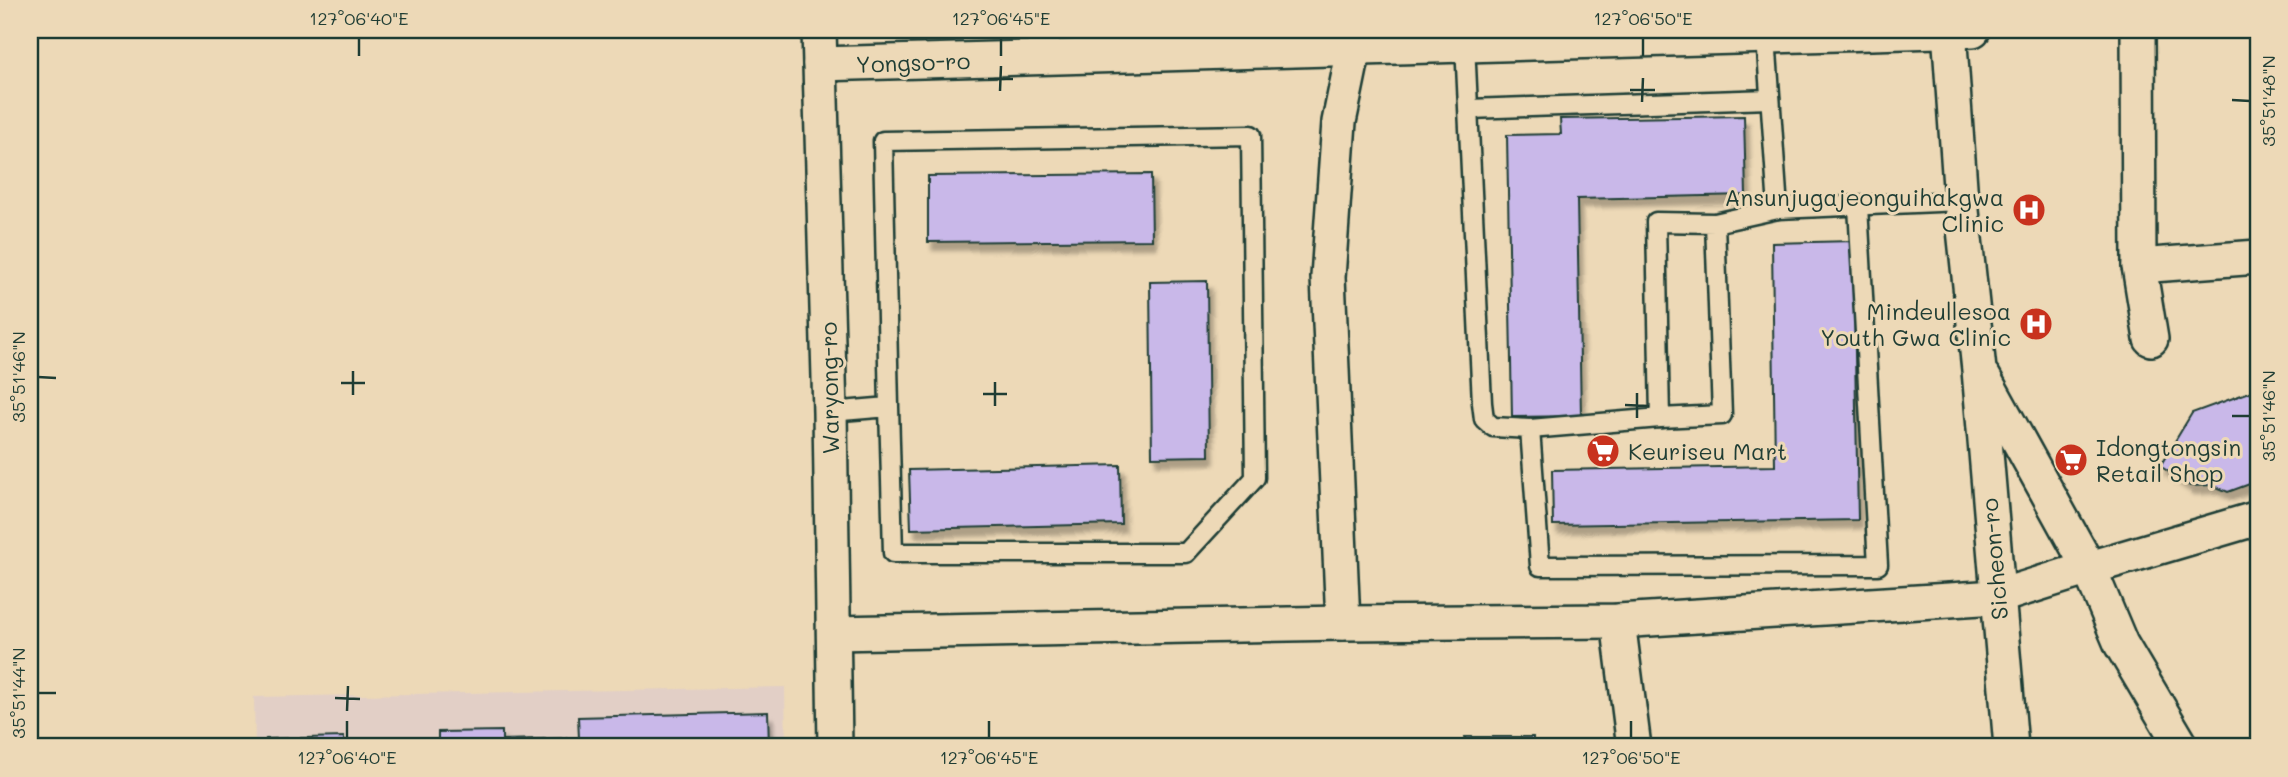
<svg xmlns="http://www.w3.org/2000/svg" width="2288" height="777" viewBox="0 0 2288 777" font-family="Mali,sans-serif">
<defs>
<filter id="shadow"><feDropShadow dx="4.5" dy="8" stdDeviation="2" flood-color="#0004"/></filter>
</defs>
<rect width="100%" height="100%" fill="#edd9b7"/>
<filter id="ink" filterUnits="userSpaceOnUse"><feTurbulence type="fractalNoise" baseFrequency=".0143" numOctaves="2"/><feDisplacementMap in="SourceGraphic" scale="14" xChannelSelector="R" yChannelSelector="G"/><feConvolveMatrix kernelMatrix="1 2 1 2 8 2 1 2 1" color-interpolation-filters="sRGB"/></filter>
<g filter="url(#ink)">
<polygon fill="#e2cfc6" points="785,687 786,747 255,747 254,697"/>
<g fill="#c9b8e9" stroke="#1f3d34" stroke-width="2" filter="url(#shadow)">
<polygon points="1744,116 1746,195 1577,199 1581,416 1512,417 1507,135 1561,134 1560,119"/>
<polygon points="1151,174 1152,240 928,242 928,176"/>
<polygon points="1853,241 1858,520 1553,525 1552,470 1775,466 1772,243"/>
<polygon points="1207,281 1209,456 1152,457 1150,282"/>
<polygon points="2258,389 2258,481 2228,492 2212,485 2190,486 2160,466 2192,413"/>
<polygon points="1120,465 1121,524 911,529 909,470"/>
<polygon points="768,712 769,747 366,747 438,745 438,732 502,731 502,740 579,738 578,717"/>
<polygon points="344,737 344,747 267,747 266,739"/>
<rect x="1465" y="737" width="68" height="10"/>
</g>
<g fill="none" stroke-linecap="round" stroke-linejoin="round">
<defs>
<g id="service">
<polyline points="1766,37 1778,209"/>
<polyline points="1465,44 1482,403 1484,419 1493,427 1530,429 1540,566 1878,565 1858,206"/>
<polyline points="1469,109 1770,99"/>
<polyline points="1715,223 1722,415 1660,418 1656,222 1715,223 1778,209 1961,201"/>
<polyline points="830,412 889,407 883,141 1251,135 1255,478 1186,553 893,553 889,407"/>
<polyline points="1530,429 1660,418"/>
</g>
<g id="minor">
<polyline points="819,30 830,412 835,747"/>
<polyline points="1949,30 1961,201 1979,370 2011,747"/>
<polyline points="2138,30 2139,266 2258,257"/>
<polyline points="820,64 1973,30"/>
<polyline points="2139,266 2151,339"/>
<polyline points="1984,378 2089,568 2258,518"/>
<polyline points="1618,621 1634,747"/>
<polyline points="1343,623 1328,277 1339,122 1354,49 1355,30"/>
<polyline points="834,633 1343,623 1618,621 1997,597 2089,568 2121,644 2182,747"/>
</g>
</defs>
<use href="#service" stroke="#1f3d34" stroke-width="23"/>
<use href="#minor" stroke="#1f3d34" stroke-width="38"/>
<use href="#service" stroke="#edd9b7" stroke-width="18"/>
<use href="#minor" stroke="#edd9b7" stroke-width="33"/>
</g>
</g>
<path fill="none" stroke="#1f3d34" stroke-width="2.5" d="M 359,56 L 359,38M 1001,56 L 1001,38M 1643,56 L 1643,38M 988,79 L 1013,79M 1630,90 L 1655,90M 1000,91 L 1001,66M 2232,100 L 2250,101M 1642,102 L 1643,78M 38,377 L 56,378M 341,383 L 365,383M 983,394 L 1007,394M 353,395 L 353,371M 1625,405 L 1649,406M 995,406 L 995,382M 2232,416 L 2250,416M 1637,418 L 1637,393M 38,693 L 56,693M 335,698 L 360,699M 347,711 L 348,686M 347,738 L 347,721M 989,738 L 989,721M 1631,738 L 1631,721"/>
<defs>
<symbol id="hospital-disc" viewBox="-11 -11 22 22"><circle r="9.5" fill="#c8321e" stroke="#edd9b7"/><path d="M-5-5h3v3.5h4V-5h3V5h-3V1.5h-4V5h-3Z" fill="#fff"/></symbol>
<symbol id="supermarket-disc" viewBox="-11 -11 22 22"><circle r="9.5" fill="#c8321e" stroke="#edd9b7"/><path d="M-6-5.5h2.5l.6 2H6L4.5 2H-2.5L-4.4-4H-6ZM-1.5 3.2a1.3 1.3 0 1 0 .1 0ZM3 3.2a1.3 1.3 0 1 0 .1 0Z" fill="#fff"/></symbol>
</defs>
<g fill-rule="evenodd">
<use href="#hospital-disc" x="2010" y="191" width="38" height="38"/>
<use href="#hospital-disc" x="2017" y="305" width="38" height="38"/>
<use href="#supermarket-disc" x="1584" y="432" width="38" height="38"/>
<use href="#supermarket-disc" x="2052" y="441" width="38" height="38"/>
</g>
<g text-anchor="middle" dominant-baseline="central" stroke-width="6" stroke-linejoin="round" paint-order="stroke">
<g font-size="23" fill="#1f3d34" stroke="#edd9b7">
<text transform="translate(913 62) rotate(-2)">Yongso-ro</text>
<text transform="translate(829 388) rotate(-91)">Waryong-ro</text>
<text transform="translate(1994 559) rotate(-95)">Sicheon-ro</text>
</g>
<g font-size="23" fill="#1f3d34" stroke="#edd9b7" text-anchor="end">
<text x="2004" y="197">Ansunjugajeonguihakgwa<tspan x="2004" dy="26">Clinic</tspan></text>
<text x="2011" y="311">Mindeullesoa<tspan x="2011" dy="26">Youth Gwa Clinic</tspan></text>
<text x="2096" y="447" text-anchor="start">Idongtongsin<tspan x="2096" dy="26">Retail Shop</tspan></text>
<text x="1628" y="451" text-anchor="start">Keuriseu Mart</text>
</g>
</g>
<rect width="2288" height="777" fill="none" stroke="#edd9b7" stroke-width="77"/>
<rect x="38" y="38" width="2212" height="700" fill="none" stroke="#1f3d34" stroke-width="2.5"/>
<g font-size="18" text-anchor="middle" fill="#1f3d34">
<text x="359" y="25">127°06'40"E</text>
<text x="1001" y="25">127°06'45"E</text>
<text x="1643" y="25">127°06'50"E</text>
<text transform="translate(2269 101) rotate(-90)" y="6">35°51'48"N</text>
<text transform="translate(19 377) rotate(-90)" y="6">35°51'46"N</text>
<text transform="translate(2269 416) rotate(-90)" y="6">35°51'46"N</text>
<text transform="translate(19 693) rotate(-90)" y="6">35°51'44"N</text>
<text x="347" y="764">127°06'40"E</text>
<text x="989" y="764">127°06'45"E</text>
<text x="1631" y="764">127°06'50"E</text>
</g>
</svg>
